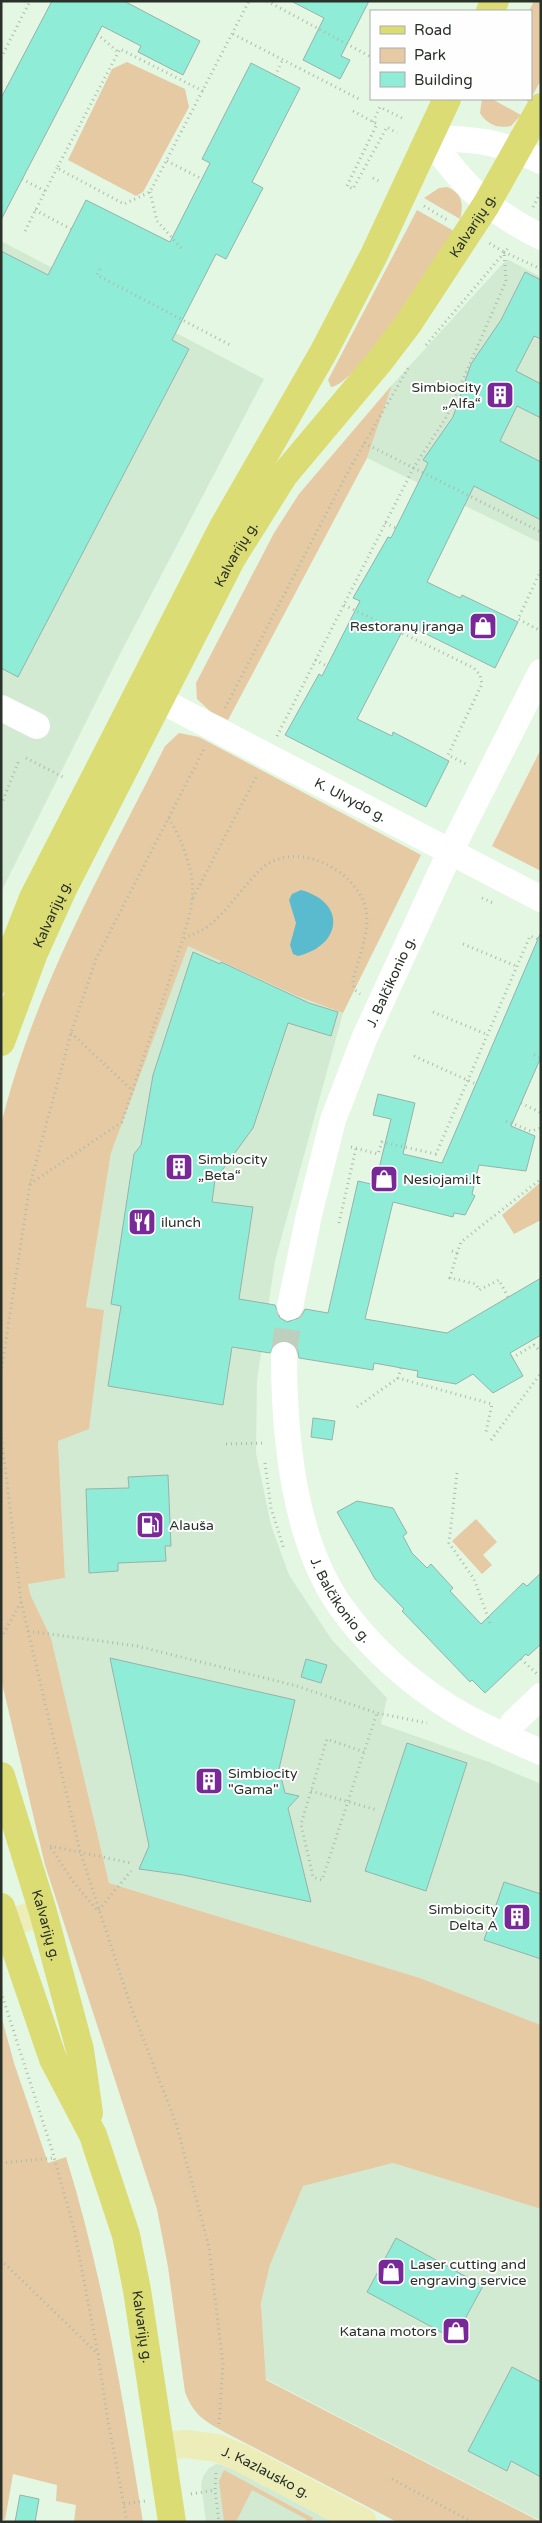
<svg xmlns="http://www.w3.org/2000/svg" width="542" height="2523" viewBox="0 0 542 2523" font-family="'Varela Round',sans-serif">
<rect width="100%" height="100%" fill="#e4f7e3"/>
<g fill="#d3ead2">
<polygon points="1,241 264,379 120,654 1,892"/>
<polygon points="507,259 541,277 541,543 367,458 392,385"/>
<polygon points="188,945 297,996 343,1013 275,1261 257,1380 256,1453 271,1525 289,1575 332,1640 387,1698 381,1724 489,1762 541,1784 541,2025 420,1978 109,1883 51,1638 31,1596 28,1583 65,1578 58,1441 103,1310 86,1307 111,1153"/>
<polygon points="393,2163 541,2209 541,2521 266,2379 261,2303 270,2265 302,2186"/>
<polygon points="216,2464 225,2465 333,2522 206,2522 201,2485 203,2476 209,2468"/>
</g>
<g fill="#e6caa4">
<polygon points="534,1 541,1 541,80 529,102 524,99 531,99 531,11 529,11"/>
<polygon points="127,62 185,89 189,107 143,192 136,196 68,160 112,69"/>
<path d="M 482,99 L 492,99 L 521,115 L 511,126 C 497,129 487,124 480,113 Z"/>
<path d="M 447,187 C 462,193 464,204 460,219 L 424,198 L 439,188 Z"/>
<path d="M 417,210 L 454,231 C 436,258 357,386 331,387 L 328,380 Z"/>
<polygon points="392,385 367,458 228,720 211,712 197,699 196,683 274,533 299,494"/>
<path d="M 179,733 L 199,737 L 421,855 L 343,1013 L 297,996 L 188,946 L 111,1153 L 86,1307 L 104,1310 L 89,1429 L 58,1441 L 65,1578 L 28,1584 L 31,1596 L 51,1638 L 109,1883 L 420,1978 L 541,2025 L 541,2209 L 393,2163 L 303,2186 L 270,2265 L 261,2303 L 266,2380 L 541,2522 L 397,2522 L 226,2433 C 205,2421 194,2416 185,2392 L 168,2267 L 157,2209 L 45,1865 L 1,1679 L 1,1125 C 34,990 103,870 165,746 Z"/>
<polygon points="541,749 541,871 492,846"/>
<polygon points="541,1182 541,1220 514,1234 502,1215"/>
<polygon points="476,1519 497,1542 483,1555 492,1565 482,1574 452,1541"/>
<path d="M 1,2015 L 14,2063 L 48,2163 L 66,2157 C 103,2276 123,2399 143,2522 L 74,2522 L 76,2505 L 56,2501 L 57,2485 L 13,2474 L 5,2520 L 1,2519 Z"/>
<polygon points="224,2470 313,2518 311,2522 305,2522 306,2519 252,2490 236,2522 224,2522 219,2481"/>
</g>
<path fill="#5bbbce" d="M 301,890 C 348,903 341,946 298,956 L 293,954 L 290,945 L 296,923 L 289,900 L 292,894 Z"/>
<g fill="#8fecd7" stroke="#96b2ab">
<polygon points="52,1 124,1 200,41 183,75 138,52 141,46 102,26 1,220 1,98"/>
<polygon points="291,1 369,1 341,56 350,60 340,79 303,60 324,18"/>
<polygon points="251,63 300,88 252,182 263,188 226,259 216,254 172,340 189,349 18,677 1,668 1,251 48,275 86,200 170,242 210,163 202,159"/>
<polygon points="525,272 541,280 541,339 534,336 516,371 541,384 541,418 517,406 500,441 541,462 541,520 474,486 427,582 460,598 462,595 518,622 495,668 406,624 357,719 392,736 393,732 449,761 426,807 285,735 319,674 322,676 360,601 353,598 388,537 391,538 428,463 423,460 453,417 471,364 501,320"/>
<polygon points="541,932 541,1057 511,1126 535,1136 526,1171 479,1165 472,1194 475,1196 465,1215 454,1213 453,1217 393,1202 365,1319 447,1333 541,1278 541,1335 510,1353 523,1376 493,1393 473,1374 456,1384 417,1377 418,1371 374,1363 373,1370 299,1358 297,1347 291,1342 283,1340 276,1342 270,1353 232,1347 223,1405 108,1386 121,1306 111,1304 134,1154 141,1145 153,1075 193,952 220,964 221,962 309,1003 338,1012 331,1036 288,1023 253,1128 215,1180 212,1202 253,1207 239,1299 275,1305 280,1318 287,1322 301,1317 305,1309 328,1313 358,1181 375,1185 391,1119 373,1115 378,1094 415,1103 403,1154 442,1163"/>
<polygon points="313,1418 335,1421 332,1440 311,1437"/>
<polygon points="168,1475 171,1546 165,1546 166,1561 118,1563 118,1571 89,1573 86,1489 129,1488 128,1477"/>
<polygon points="357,1501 393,1508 407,1533 403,1536 412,1553 427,1568 431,1564 453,1588 450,1591 481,1624 523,1583 527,1586 541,1573 541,1644 528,1656 526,1654 485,1693 472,1680 470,1682 402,1611 404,1609 375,1579 337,1512"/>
<polygon points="110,1658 295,1700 279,1769 285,1793 299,1796 288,1808 311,1902 183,1875 139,1869 149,1846"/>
<polygon points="306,1659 327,1665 321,1683 301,1677"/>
<polygon points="407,1743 467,1763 426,1891 365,1871"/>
<polygon points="504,1882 541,1894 541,1959 484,1940"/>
<polygon points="396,2238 483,2286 454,2339 367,2292"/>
<polygon points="512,2367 541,2382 541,2477 511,2461 507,2471 468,2451"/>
<polygon points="20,2495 39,2499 35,2522 15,2522"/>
</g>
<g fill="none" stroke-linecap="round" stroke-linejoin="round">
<polyline stroke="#bfcfbe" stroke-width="26" stroke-dasharray="26 13" stroke-linecap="butt" points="284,1355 290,1307"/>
<g stroke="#acbbab" stroke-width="3" stroke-dasharray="1 4" stroke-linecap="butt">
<polyline points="267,1 371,57"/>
<polyline points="97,34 118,52"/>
<polyline points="233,34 359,99"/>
<polyline points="1,58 30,1"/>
<polyline points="275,76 283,59"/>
<polyline points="203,91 120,49 57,168 124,204 150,192 249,1"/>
<polyline points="353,111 377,124 347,186 353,189 387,127 397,133"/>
<polyline points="373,122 380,107 404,119"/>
<polyline points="167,161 202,179"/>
<polyline points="373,178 381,182"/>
<polyline points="22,179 45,191"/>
<polyline points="150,192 157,221 181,248"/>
<polyline points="424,206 449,221"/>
<polyline points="533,207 541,192"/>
<polyline points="35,210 71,229"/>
<polyline points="25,231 57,168"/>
<polyline points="504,252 541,269"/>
<polyline points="100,269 97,275 232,346"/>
<polyline points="426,345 509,247"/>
<polyline points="364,443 541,532"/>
<polyline points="385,523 396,528"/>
<polyline points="541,570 518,619 541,631"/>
<polyline points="344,605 474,668 480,675 482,684 448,755 468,765"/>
<polyline points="315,660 327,666"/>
<polyline points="225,708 350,468 410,365"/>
<polyline points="277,736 414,467 447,416 506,281 504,252 489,243"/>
<polyline points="26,758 65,778"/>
<polyline points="1,805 19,760"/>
<path d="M 169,818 C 182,841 196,873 192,900 C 191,913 186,926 183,938"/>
<polyline points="193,898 256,777"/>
<polyline points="482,898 493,903"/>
<polyline points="463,944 516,966"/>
<polyline points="433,1012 486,1034"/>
<polyline points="71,1033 132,1090"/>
<polyline points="534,1055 541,1058"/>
<polyline points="414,1056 476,1084"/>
<polyline points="521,1103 541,1113"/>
<polyline points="506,1121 531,1131 541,1128"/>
<polyline points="351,1147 378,1154 382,1142 436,1154 530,936 541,940"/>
<path d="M 30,1184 L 122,1122 L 183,939 C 194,933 204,931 213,922 C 230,907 243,887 259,871 C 283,847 320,856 343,875 C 382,908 364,937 353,980 L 354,989 L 360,994"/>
<polyline points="339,1223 356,1148"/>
<polyline points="452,1251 457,1253 461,1242 541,1179"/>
<polyline points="457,1253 450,1278 476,1284 479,1290 499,1280 508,1297"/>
<polyline points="512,1358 534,1345 541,1352"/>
<polyline points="401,1368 398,1378 492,1404 486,1432"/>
<polyline points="1,1373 30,1184 71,1033 96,959 204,749"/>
<polyline points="357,1407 398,1378"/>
<polyline points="1,1433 21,1601 80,1851 131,2007 176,2123 209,2247 223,2364 219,2424"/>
<polyline points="491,1440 541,1373"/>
<polyline points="226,1444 266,1443"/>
<polyline points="265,1463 271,1508 284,1549"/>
<polyline points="457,1473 449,1543 474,1579 490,1623"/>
<polyline points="28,1631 137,1646 297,1686 377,1713 427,1723"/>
<polyline points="1,1638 21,1602"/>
<polyline points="521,1659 537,1674"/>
<polyline points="364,1752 327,1739 301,1824 313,1877 322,1880 377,1713"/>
<polyline points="311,1791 377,1810"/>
<polyline points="50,1846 131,1863"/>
<polyline points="51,1848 74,1883 98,1911 131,1871"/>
<polyline points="1,1992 52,2150 74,2229 98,2354"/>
<polyline points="1,2163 54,2158"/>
<polyline points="1,2260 98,2354 107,2415 127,2522"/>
<polyline points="216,2473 215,2490 219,2522"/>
<polyline points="392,2479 472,2522"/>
<polyline points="191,2494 215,2490"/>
<polyline points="124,2504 145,2501"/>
</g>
<g stroke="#fff" stroke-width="26">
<path d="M 429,138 C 465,187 486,209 541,237"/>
<path d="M 429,138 C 474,139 500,141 541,161"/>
<path id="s1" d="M 160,700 L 541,899"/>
<polyline points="1,708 37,726"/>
<path id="s2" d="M 290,1307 L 309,1215 L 333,1120 L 364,1039 L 451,850 L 541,672"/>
<path id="s3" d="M 284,1355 C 284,1436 293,1539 341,1607 C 364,1639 395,1669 427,1692 C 461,1718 502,1735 541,1752"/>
<polyline points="507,1737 513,1723 541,1696"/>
</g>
<g stroke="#ededb9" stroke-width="28">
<polyline points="1,1922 6,1924 43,1912"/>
<path id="s4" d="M 162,2446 L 187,2444 L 217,2448 L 241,2458 L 363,2522"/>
</g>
<g stroke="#dcdc74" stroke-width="28">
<polyline points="490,11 495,1"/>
<polyline points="1,979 33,898 90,787 223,527 323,353 374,255 447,99"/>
<path id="s5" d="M 1,1042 L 34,953 L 63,889 L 232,558 L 284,475 L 379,362 L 408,324 L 486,205 L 541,107"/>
<path id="s6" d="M 1,1776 L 43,1912 L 80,2050 L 89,2113"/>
<path id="s7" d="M 1,1907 L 53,2059 L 93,2135 L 126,2235 L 137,2290 L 172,2522"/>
</g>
</g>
<defs>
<symbol id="building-square" viewBox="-11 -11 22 22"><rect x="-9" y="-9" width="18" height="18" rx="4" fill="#792898" stroke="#fefefe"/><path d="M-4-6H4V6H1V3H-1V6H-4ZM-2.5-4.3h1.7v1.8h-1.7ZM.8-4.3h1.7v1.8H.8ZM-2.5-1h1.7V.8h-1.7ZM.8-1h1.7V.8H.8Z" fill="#fff"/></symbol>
<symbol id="shop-square" viewBox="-11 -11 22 22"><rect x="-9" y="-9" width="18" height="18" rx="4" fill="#792898" stroke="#fefefe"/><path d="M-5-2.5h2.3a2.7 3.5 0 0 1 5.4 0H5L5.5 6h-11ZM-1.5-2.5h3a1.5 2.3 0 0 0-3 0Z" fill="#fff"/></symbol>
<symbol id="restaurant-square" viewBox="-11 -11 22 22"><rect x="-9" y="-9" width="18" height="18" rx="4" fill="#792898" stroke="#fefefe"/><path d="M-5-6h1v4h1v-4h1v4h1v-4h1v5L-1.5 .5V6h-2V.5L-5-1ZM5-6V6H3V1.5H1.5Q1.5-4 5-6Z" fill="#fff"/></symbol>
<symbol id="fuel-square" viewBox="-11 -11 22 22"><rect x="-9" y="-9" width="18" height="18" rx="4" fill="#792898" stroke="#fefefe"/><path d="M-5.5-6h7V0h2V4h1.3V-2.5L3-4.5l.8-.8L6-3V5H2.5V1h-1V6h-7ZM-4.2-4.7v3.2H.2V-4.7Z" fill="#fff"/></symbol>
</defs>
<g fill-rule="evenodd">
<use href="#building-square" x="484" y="379" width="32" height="32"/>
<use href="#shop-square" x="467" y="610" width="32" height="32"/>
<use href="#building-square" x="163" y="1151" width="32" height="32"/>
<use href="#shop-square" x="368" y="1163" width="32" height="32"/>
<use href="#restaurant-square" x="126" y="1206" width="32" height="32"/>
<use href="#fuel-square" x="134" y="1509" width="32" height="32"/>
<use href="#building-square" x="193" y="1765" width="32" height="32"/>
<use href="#building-square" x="501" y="1901" width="32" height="32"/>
<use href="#shop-square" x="375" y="2256" width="32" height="32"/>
<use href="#shop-square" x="440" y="2315" width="32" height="32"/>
</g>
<g text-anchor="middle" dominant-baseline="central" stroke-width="4" stroke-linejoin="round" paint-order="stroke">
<g font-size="14" fill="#2a3129" stroke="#fefefe">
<text stroke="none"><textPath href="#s5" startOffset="948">Kalvarijų g.</textPath></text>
<text stroke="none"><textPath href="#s5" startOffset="542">Kalvarijų g.</textPath></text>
<text stroke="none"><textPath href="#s1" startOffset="215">K. Ulvydo g.</textPath></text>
<text stroke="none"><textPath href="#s5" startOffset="138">Kalvarijų g.</textPath></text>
<text stroke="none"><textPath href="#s2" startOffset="342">J. Balčikonio g.</textPath></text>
<text stroke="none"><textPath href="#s3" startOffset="256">J. Balčikonio g.</textPath></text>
<text stroke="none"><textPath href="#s6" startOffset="156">Kalvarijų g.</textPath></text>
<text stroke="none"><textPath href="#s7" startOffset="445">Kalvarijų g.</textPath></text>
<text stroke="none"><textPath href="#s4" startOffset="110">J. Kazlausko g.</textPath></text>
</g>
<g font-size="14" fill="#2a3129" stroke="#fefefe" text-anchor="start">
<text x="481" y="387" text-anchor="end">Simbiocity<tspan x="481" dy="16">„Alfa“</tspan></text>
<text x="464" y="626" text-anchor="end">Restoranų įranga</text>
<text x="198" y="1159">Simbiocity<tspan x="198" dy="16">„Beta“</tspan></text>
<text x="403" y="1179">Nesiojami.lt</text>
<text x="161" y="1222">ilunch</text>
<text x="169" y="1525">Alauša</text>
<text x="228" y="1773">Simbiocity<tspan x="228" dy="16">"Gama"</tspan></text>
<text x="498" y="1909" text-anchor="end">Simbiocity<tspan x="498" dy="16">Delta A</tspan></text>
<text x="410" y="2264">Laser cutting and<tspan x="410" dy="16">engraving service</tspan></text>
<text x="437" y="2331" text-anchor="end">Katana motors</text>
</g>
</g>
<rect width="542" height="2523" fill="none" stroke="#2a3129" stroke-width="5"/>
<rect x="370" y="10" width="162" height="90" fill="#fefefe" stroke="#a9aca9"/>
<rect x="380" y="26" width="25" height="8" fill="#dcdc74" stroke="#a9aca9"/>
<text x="414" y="35" font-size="15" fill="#2a3129">Road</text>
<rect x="380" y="48" width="25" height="15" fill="#e6caa4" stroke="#a9aca9"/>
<text x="414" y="60" font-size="15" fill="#2a3129">Park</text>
<rect x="380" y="72" width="25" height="15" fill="#8fecd7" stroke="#a9aca9"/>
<text x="414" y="85" font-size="15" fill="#2a3129">Building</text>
</svg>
